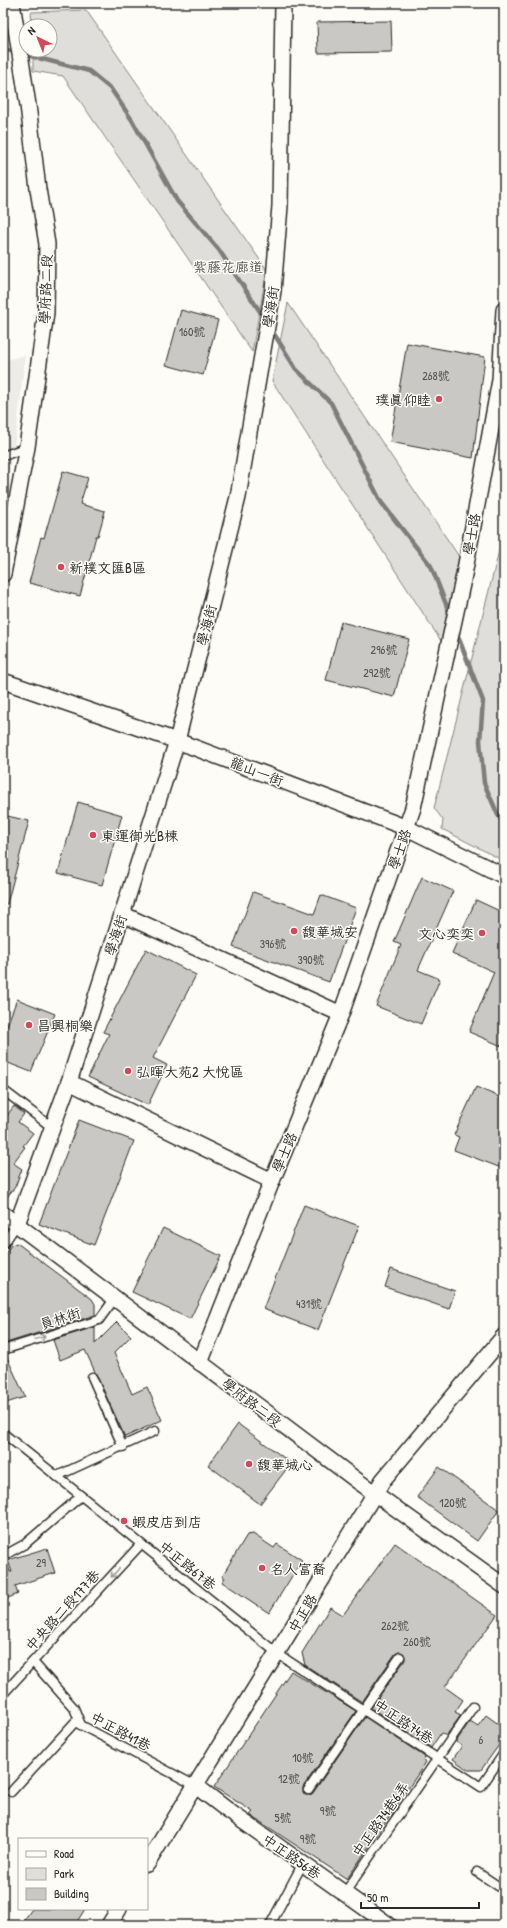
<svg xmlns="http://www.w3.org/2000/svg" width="507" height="1928" viewBox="0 0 507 1928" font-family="'Patrick Hand','LXGW WenKai TC',sans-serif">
<rect width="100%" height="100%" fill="#fdfcf7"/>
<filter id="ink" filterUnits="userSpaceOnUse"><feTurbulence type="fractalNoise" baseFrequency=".025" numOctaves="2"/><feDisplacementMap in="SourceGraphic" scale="8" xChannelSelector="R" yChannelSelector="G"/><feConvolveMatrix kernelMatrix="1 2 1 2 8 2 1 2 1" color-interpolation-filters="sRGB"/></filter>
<g filter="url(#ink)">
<polygon fill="#edece8" points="25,355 17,429 3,504 3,361"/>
<g fill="#dfdeda" stroke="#858482">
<polygon points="86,10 267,270 252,352 63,76 33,71 33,50 50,50 50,26 32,26 31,12"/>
<polygon points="288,303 462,561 443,644 272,381"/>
<polygon points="504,531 504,861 442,829 443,820 434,808"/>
</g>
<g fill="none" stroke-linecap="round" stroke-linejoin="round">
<g stroke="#7e7d7b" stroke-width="4.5">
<polyline points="3,49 89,71 111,89 132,120 177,201 219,250 265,319"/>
<polyline points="271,329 296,369 331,403 381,502 431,566 451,617"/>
<polyline points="456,631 483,701 480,741 484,783 498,815 504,823"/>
</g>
</g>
<g fill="#c9c8c4" stroke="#2b2b2b">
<polygon points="391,21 392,52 318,53 317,22"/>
<polygon points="181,310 218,320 203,375 166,365"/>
<polygon points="407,343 485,357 473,458 390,442"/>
<polygon points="63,471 88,478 80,504 105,511 98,536 96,536 80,596 29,583 41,537 44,538"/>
<polygon points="341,622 409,639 394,697 326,680"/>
<polygon points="78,802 122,815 102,885 58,873"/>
<polygon points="3,815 29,821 7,904 3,904"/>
<polygon points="422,877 453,891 418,970 440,979 421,1024 376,1006 401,945 394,942"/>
<polygon points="253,892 314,914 321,895 356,908 329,982 233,947"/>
<polygon points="476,900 504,913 504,1047 469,1032 494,972 452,953"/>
<polygon points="146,949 196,975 153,1058 167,1065 148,1105 88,1077 109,1034 103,1032"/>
<polygon points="17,999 55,1014 31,1072 3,1061 3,1036"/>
<polygon points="476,1087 504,1099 504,1169 454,1150 459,1137 454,1135"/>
<polygon points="14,1106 24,1114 18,1122 33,1133 23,1146 25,1147 13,1163 22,1169 15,1187 3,1202 3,1121"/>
<polygon points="79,1120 134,1141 94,1245 39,1224"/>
<polygon points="304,1205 359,1226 318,1330 263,1309"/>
<polygon points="163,1228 221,1256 190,1319 132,1292"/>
<polygon points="17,1243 92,1299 95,1304 95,1315 3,1344 3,1257 11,1245"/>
<polygon points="391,1269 455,1291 449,1309 385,1287"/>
<polygon points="117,1322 131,1336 114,1353 132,1394 147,1387 162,1420 125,1437 85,1350 60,1360 53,1340 95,1327 95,1344"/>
<polygon points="3,1355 6,1355 25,1397 3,1404"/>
<polygon points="238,1424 291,1463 260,1504 208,1465"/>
<polygon points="439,1467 499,1510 477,1541 417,1497"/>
<polygon points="253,1534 274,1548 277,1544 302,1560 269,1613 222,1582 225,1578 222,1576 247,1535"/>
<polygon points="395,1543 497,1615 445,1687 463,1700 455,1712 461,1715 446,1736 441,1733 431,1748 371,1708 405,1660 405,1657 403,1653 400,1652 395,1654 362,1702 305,1665 302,1653 330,1607 343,1615"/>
<polygon points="47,1548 55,1573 15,1586 18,1594 3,1600 3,1561 6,1560 10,1572 12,1572 8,1560"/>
<polygon points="291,1671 356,1711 303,1787 303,1792 305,1795 310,1795 313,1793 365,1717 425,1757 423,1760 426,1762 347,1879 250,1815 253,1812 214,1787"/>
<polygon points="486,1715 504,1728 504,1738 481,1770 468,1770 453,1759 462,1746 456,1742 470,1721 478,1726"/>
<polygon points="32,1909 85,1909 75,1925 32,1925 24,1920"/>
</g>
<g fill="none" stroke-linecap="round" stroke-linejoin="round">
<defs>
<g id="lane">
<polyline points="3,456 27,447"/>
<polyline points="3,1090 53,1128"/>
<polyline points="3,1245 17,1224"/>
<polyline points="3,1350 99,1320 115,1298"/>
<polyline points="92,1377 123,1447"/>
<polyline points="3,1433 278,1654 481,1787 504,1753"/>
<polyline points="57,1476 155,1431"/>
<polyline points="3,1556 25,1544 81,1496"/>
<polyline points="33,1662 74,1708 81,1725"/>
<polyline points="3,1694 141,1544"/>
<polyline points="308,1790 400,1657"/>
<polyline points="11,1792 75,1722 196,1786"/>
<polyline points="477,1872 504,1890"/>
<polyline points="344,1894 473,1707"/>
<polyline points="3,1923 5,1925"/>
<polyline points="270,1925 303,1863"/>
</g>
<g id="street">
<polyline points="3,574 27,447 46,313 47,244 38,189 28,105 12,3"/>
<polyline points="3,681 177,741 407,828 504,876"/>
<polyline points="122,914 341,1014"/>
<polyline points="69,1082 272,1181"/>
<polyline points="3,1214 359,1482 504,1586"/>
<polyline points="17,1224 69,1082 177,741 238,497 273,291 280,206 283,3"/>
<polyline points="200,1363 272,1181 341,1014 413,808 464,575 500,380 504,310"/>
<polyline points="196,1786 230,1812 389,1925"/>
<polyline points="147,1864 383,1480 504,1336"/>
<polyline points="109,1925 119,1909"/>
</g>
</defs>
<use href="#lane" stroke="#2b2b2b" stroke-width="11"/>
<use href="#street" stroke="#2b2b2b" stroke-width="18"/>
<use href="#lane" stroke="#fdfcf7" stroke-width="8"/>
<use href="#street" stroke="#fdfcf7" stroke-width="15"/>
</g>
<defs><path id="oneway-shaft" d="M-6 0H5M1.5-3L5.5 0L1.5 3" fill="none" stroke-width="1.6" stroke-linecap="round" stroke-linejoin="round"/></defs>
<g stroke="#9e9e9b">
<use href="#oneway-shaft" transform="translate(40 1338) rotate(-18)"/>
<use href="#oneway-shaft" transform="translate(115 1573) rotate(132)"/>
</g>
</g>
<g fill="#d1495b" stroke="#fdfcf7" stroke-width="1.5">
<circle cx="439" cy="399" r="4"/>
<circle cx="61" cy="567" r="4"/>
<circle cx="93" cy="835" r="4"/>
<circle cx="294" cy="931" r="4"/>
<circle cx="482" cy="933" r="4"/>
<circle cx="29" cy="1025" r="4"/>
<circle cx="128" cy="1071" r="4"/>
<circle cx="249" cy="1464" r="4"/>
<circle cx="124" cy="1521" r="4"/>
<circle cx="262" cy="1568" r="4"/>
</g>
<g text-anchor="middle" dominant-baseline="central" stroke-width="3" stroke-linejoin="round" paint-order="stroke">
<g font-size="12" fill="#525251">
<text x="192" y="331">160號</text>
<text x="436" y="375">268號</text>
<text x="384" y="649">296號</text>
<text x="377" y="672">292號</text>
<text x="273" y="943">396號</text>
<text x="311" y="959">390號</text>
<text x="309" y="1303">431號</text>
<text x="453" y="1502">120號</text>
<text x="41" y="1562">29</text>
<text x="395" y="1625">262號</text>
<text x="417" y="1641">260號</text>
<text x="481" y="1739">6</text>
<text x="303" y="1757">10號</text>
<text x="289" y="1778">12號</text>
<text x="328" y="1810">9號</text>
<text x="283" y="1817">5號</text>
<text x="308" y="1838">9號</text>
</g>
<g font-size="14" fill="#585857" stroke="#fdfcf7">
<text x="228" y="266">紫藤花廊道</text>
</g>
<g font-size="14" fill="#2b2b2b" stroke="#fdfcf7">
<text transform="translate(45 289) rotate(-88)">學府路二段</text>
<text transform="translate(270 307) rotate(-82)">學海街</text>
<text transform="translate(471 534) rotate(-80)">學士路</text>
<text transform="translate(206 625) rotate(-76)">學海街</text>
<text transform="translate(257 771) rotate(21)">龍山一街</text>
<text transform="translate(399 849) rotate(-71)">學士路</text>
<text transform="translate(115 935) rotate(-72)">學海街</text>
<text transform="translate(284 1152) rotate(-67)">學士路</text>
<text transform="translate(60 1318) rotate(-18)">員林街</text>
<text transform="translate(252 1402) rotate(37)">學府路二段</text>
<text transform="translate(188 1565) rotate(39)">中正路67巷</text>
<text transform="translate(62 1610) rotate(-48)">中央路二段177巷</text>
<text transform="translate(302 1613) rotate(-59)">中正路</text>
<text transform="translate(404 1721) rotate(34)">中正路74巷</text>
<text transform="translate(121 1731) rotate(28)">中正路41巷</text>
<text transform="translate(380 1819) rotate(-55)">中正路74巷6弄</text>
<text transform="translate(292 1856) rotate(35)">中正路56巷</text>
</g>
<g font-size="14" fill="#2b2b2b" stroke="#fdfcf7" text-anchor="start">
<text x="431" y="399" text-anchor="end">璞真仰睦</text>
<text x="69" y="567">新樸文匯B區</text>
<text x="101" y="835">東運御光B棟</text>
<text x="302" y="931">馥華城安</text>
<text x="474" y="933" text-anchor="end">文心奕奕</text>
<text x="37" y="1025">昌興桐樂</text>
<text x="136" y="1071">弘暉大苑2 大悅區</text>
<text x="257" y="1464">馥華城心</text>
<text x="132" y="1521">蝦皮店到店</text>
<text x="270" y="1568">名人富裔</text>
</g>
</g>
<rect width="507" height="1928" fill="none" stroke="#fdfcf7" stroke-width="16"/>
<rect x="8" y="8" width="491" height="1912" fill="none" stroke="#2b2b2b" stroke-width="1.5" filter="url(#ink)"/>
<rect x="18" y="1838" width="130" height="72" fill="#fdfcf7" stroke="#a9a8a5"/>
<rect x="26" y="1851" width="20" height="6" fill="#fdfcf7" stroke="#a9a8a5"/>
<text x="54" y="1858" font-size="12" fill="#2b2b2b">Road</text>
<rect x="26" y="1868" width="20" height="12" fill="#dfdeda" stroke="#a9a8a5"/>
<text x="54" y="1878" font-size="12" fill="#2b2b2b">Park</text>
<rect x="26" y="1888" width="20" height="12" fill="#c9c8c4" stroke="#a9a8a5"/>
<text x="54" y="1898" font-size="12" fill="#2b2b2b">Building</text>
<g transform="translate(38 38) rotate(317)"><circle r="19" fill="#fdfcf7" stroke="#a9a8a5"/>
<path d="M0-3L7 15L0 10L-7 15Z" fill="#d1495b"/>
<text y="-6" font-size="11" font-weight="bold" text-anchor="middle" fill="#2b2b2b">N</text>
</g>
<path d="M361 1902v6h118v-6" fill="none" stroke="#2b2b2b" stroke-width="2"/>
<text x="367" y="1902" font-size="12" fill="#2b2b2b" stroke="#fdfcf7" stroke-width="3" paint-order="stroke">50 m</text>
</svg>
